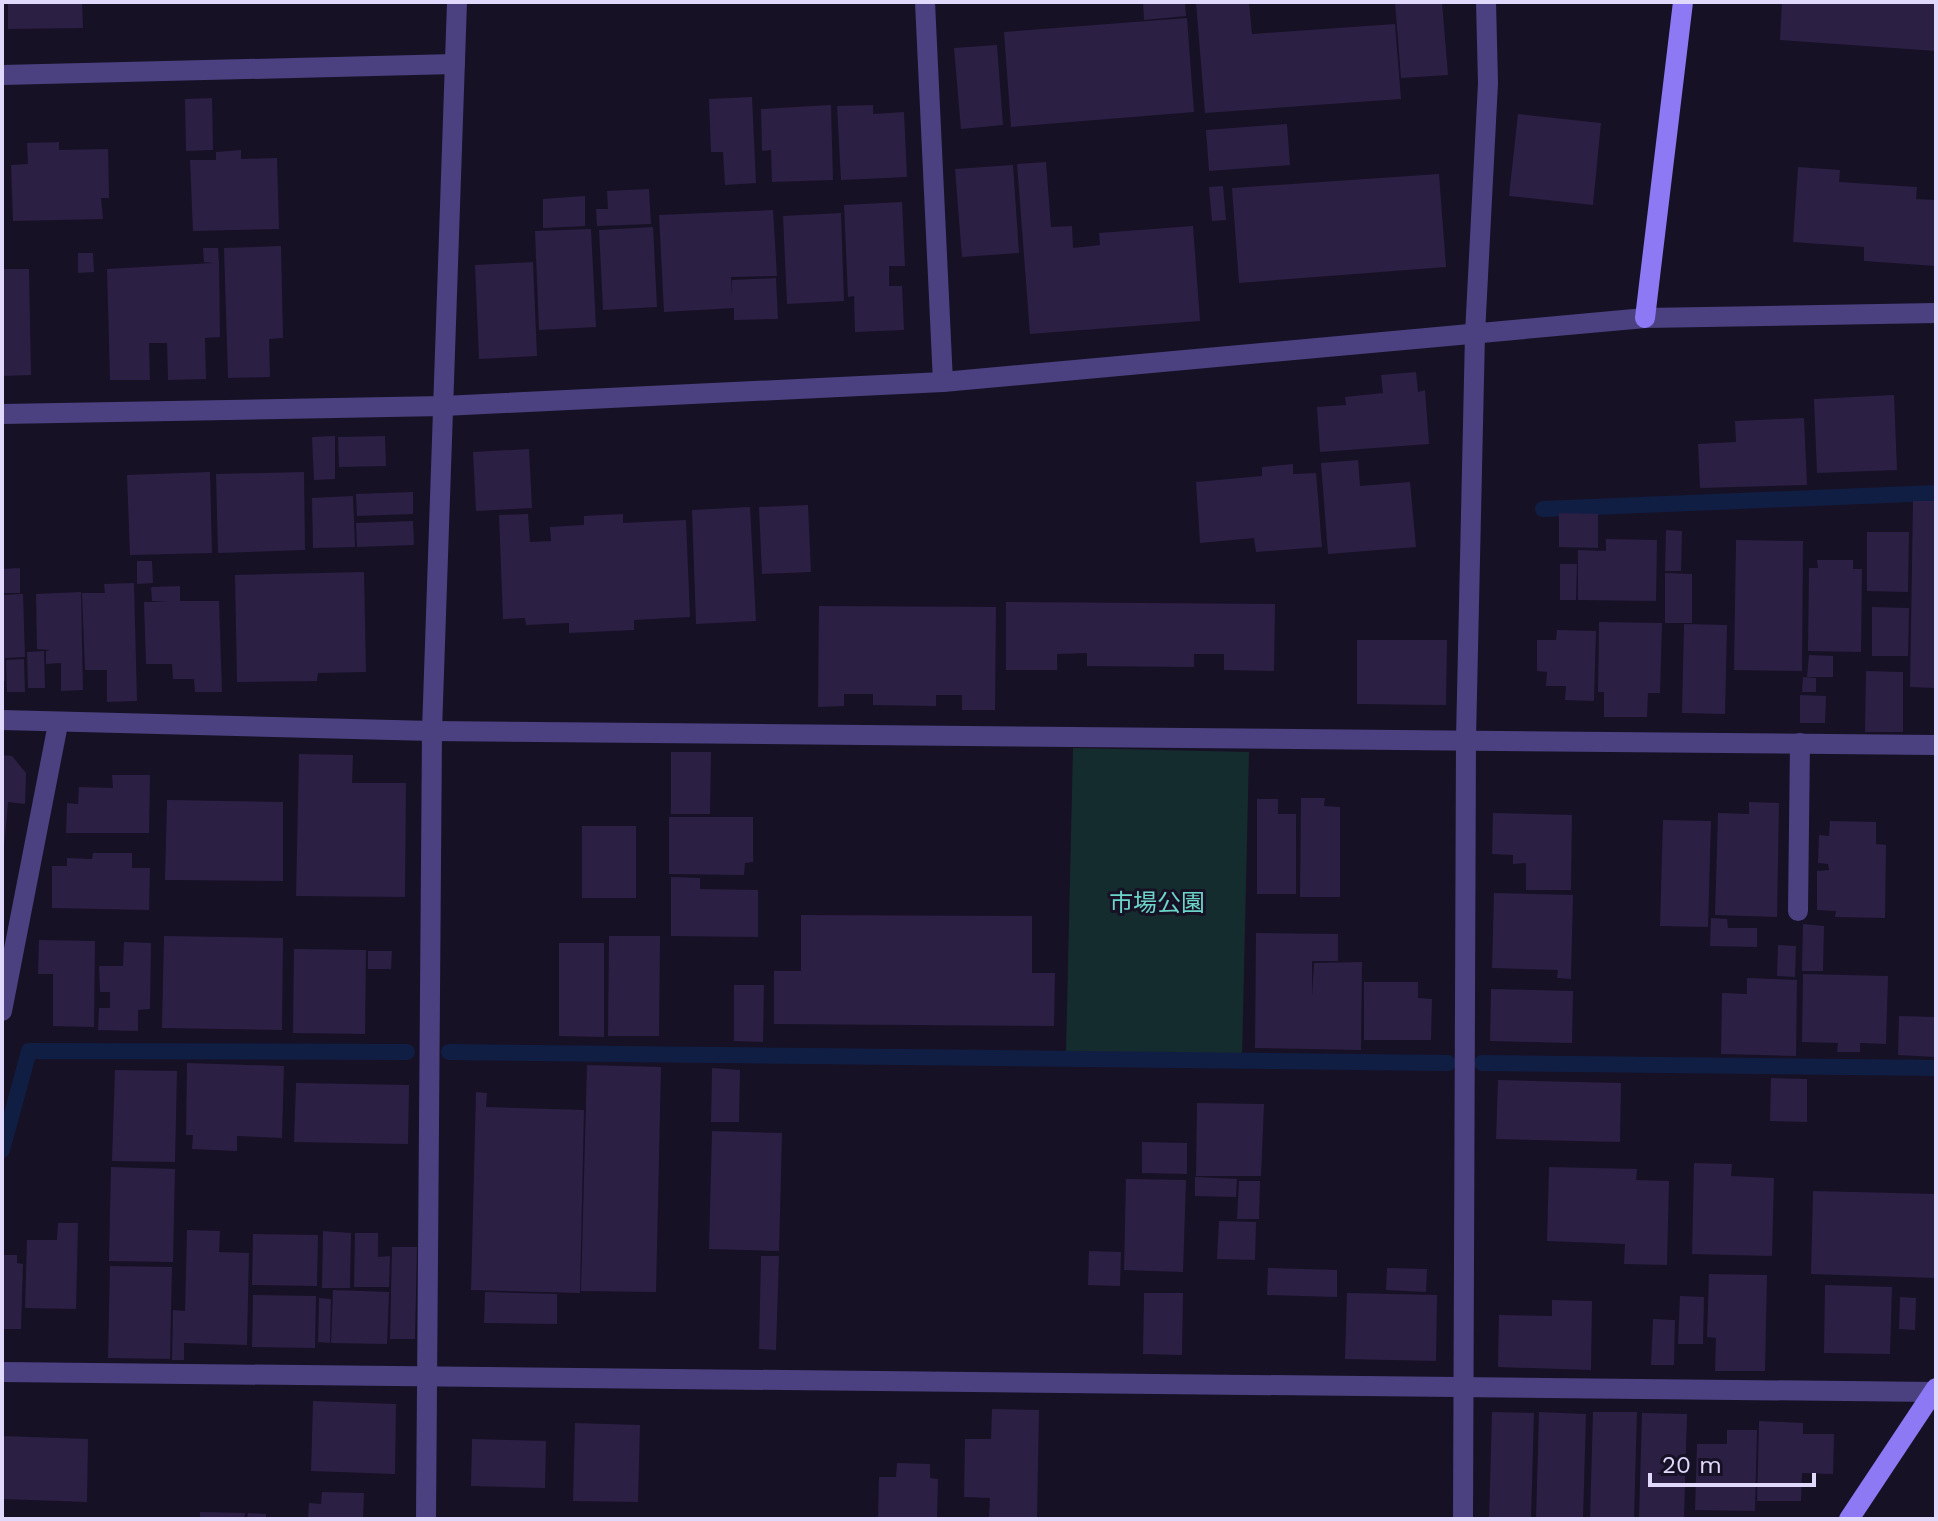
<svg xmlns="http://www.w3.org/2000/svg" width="1938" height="1521" viewBox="0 0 1938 1521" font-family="'Work Sans','Noto Sans JP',sans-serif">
<rect width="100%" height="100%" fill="#171125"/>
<polygon fill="#152c2e" points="1073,748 1249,752 1242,1057 1066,1053"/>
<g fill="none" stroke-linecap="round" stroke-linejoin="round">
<g stroke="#111e44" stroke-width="16">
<polyline points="1543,509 1936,493"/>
<polyline points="449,1052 1448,1063"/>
<polyline points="1482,1063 1936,1068"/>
<polyline points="2,1150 29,1051 407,1052"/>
</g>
</g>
<g fill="#2b1f44">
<polygon points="8,2 82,2 83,28 8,29"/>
<polygon points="1143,2 1185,2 1186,16 1144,20"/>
<polygon points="1196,2 1249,2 1252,34 1395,24 1401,99 1205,113"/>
<polygon points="1395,2 1442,2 1448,75 1401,78"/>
<polygon points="1782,2 1936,2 1936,51 1780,40"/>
<polygon points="1187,18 1194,112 1011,127 1004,32"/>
<polygon points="997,45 1003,125 961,129 954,48"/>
<polygon points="752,97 756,183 725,185 723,152 711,152 709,99"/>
<polygon points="212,98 213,150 186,151 185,99"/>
<polygon points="831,105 833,180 772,182 771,150 762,151 761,109"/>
<polygon points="873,105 873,114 904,112 907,177 841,180 837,106"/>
<polygon points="1518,114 1601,123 1593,205 1509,196"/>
<polygon points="1287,124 1290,165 1209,171 1206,130"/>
<polygon points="59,142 59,150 108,149 109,198 101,198 103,219 13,221 11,165 28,164 27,143"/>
<polygon points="241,150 241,159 277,158 279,229 193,231 190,160 216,160 216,152"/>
<polygon points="1046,162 1051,227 1072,226 1073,248 1100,245 1099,233 1193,226 1200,321 1030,334 1017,164"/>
<polygon points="1013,165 1019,253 962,257 955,169"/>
<polygon points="1798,167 1840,170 1839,182 1917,187 1916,199 1936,200 1936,266 1864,261 1864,247 1793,242"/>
<polygon points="1439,174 1446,267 1239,283 1232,188"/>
<polygon points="1223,186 1226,220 1212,221 1209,187"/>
<polygon points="649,189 651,224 597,226 596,209 608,209 607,191"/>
<polygon points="585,196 585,226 543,228 543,199"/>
<polygon points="902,202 905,266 889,266 889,286 902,286 904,330 855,332 854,296 848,297 844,205"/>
<polygon points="773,210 777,276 731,277 732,297 732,280 776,278 778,319 734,320 734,308 664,312 659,215"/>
<polygon points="841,213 844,301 787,304 783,216"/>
<polygon points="653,227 657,307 603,310 599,230"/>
<polygon points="591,229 596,327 539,330 535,231"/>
<polygon points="281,246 283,338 269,339 270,377 228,378 224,248"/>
<polygon points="203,248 218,248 219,262 220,337 205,338 206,379 168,380 167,343 149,343 150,380 110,380 107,269 213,263 204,262"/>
<polygon points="78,253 93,253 94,272 78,273"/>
<polygon points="533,262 537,356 479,359 475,265"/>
<polygon points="2,269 29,269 31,375 2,376"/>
<polygon points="1416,372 1418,392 1425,390 1429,444 1320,452 1317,407 1346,405 1345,397 1383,393 1381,375"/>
<polygon points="1894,395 1897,470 1817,473 1814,399"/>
<polygon points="1804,418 1807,485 1700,488 1698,444 1736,442 1735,421"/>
<polygon points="335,436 335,479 314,480 312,437"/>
<polygon points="385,436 386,466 339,467 338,437"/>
<polygon points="529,449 532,508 476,511 473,452"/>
<polygon points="1358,460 1360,486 1410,482 1416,547 1328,554 1321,463"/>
<polygon points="1293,464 1293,474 1316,473 1322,547 1256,552 1254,538 1200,543 1196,482 1262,476 1262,467"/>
<polygon points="210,472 212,553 130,555 127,475"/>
<polygon points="304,472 305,550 218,553 216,474"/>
<polygon points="413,492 413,514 357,516 356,494"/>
<polygon points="353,496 355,547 313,548 312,498"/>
<polygon points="1913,501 1936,501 1936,688 1910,687"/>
<polygon points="808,505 811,572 762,574 759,507"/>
<polygon points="750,507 756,621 696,624 692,510"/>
<polygon points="1559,513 1598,514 1598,548 1559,547"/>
<polygon points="528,514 530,542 551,541 550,527 584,525 584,516 623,514 623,523 686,520 690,617 634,620 634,630 569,633 569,623 526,625 525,618 503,619 499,515"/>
<polygon points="413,521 414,545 357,547 356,523"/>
<polygon points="1666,530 1682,531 1681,571 1665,571"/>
<polygon points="1867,532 1909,532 1908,592 1867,591"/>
<polygon points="1606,539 1657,540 1656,601 1578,600 1578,550 1606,551"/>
<polygon points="1736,540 1803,541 1802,671 1734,670"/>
<polygon points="1817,560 1853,560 1853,569 1862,569 1861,652 1808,651 1809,568 1818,568"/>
<polygon points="137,561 152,561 153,583 137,584"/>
<polygon points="1560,564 1577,564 1576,600 1560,600"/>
<polygon points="20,568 20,593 2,593 2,569"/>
<polygon points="364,572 366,672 318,673 317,681 237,682 235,575"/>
<polygon points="1665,573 1692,574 1692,623 1665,623"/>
<polygon points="134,583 137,701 107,702 107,670 85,670 82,593 105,593 104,584"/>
<polygon points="180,586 180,601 219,601 222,692 195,692 194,679 173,679 172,664 146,664 144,602 168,602 152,601 151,587"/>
<polygon points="81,592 83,690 61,691 61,663 46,664 46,651 50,650 37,649 36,594"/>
<polygon points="20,594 23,594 25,657 5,658 5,681 2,681 2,595"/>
<polygon points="1006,602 1275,604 1274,671 1224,670 1224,654 1194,654 1194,667 1087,666 1087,653 1057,654 1057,670 1006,670"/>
<polygon points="819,606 996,607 995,710 962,710 962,695 936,695 936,706 873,705 873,694 844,694 844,706 818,707"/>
<polygon points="1872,607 1909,608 1908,656 1872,656"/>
<polygon points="1599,622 1662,623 1660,693 1648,693 1647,717 1604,717 1604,692 1598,692"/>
<polygon points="1684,624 1727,625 1725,714 1682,713"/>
<polygon points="1557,630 1596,631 1594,701 1565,700 1566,686 1546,686 1547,672 1537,671 1537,640 1556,640"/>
<polygon points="1357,640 1447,640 1446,705 1357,704"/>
<polygon points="44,651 45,688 28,688 27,652"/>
<polygon points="1809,655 1833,656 1833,677 1807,677"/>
<polygon points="24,659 25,692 7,692 6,660"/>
<polygon points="1866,671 1903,672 1903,732 1865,732"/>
<polygon points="1803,677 1816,678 1816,692 1802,692"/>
<polygon points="1800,695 1826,696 1825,723 1800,723"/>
<polygon points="671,752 711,752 710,814 671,814"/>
<polygon points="299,754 353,755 352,783 406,783 405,897 296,896"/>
<polygon points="2,755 12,756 26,773 25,804 8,802 4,847"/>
<polygon points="112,775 150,775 149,833 66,833 67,803 78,804 79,787 113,788"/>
<polygon points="1301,798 1325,798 1324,806 1340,807 1340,897 1300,897"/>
<polygon points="1257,799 1278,799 1278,814 1296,814 1296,894 1257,894"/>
<polygon points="167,800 283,802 283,881 165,880"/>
<polygon points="1749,802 1779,803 1777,917 1715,915 1718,813 1749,814"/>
<polygon points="1493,813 1572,815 1571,890 1526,890 1526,863 1513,864 1513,855 1492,854"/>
<polygon points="669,817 753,817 753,862 745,863 744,875 669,874"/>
<polygon points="1663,820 1711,821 1708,927 1660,926"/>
<polygon points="1830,821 1876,822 1876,844 1886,845 1885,918 1835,917 1836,911 1817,910 1817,871 1829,870 1828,864 1818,863 1819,835 1829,836"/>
<rect x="582" y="826" width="54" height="72"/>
<polygon points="93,853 132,853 132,868 150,868 149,910 52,908 52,866 67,866 67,858 92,859"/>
<polygon points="671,877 700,878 700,889 758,890 758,937 671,936"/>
<polygon points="1494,893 1573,895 1571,979 1557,978 1558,970 1492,968"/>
<polygon points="801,915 1032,916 1032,973 1055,973 1054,1026 774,1024 774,971 801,971"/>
<polygon points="1711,918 1727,919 1728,928 1757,928 1757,947 1710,946"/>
<polygon points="1803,924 1824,926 1823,971 1802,971"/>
<polygon points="1256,933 1338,934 1338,961 1312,961 1312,996 1314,963 1362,962 1361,1050 1255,1048"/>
<polygon points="164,936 283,938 282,1030 162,1028"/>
<polygon points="609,936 660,936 659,1036 608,1036"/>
<polygon points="39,940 95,941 94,1027 53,1026 53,974 38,974"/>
<polygon points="124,942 151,943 150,1009 138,1010 138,1031 98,1030 99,1008 110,1008 110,992 100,992 99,966 123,966"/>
<polygon points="559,943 604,943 604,1037 559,1036"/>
<polygon points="1778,945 1796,946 1795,977 1777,976"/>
<polygon points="294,949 366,950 365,1034 293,1033"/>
<polygon points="368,951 392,951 391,969 368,969"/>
<polygon points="1803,974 1888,976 1886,1044 1860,1043 1860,1052 1837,1052 1838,1043 1802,1042"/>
<polygon points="1747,978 1797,980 1796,1056 1721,1054 1722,993 1747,994"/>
<polygon points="1364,982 1418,982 1418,998 1432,999 1431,1040 1364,1040"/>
<polygon points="734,985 764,985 763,1042 734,1041"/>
<polygon points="1491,989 1573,991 1572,1043 1490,1041"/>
<polygon points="1899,1016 1936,1017 1936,1057 1898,1055"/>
<polygon points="187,1063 284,1066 282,1138 237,1136 237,1151 192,1149 193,1135 186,1135"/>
<polygon points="587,1065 661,1067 656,1292 581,1291"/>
<polygon points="712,1068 740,1070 739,1122 711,1122"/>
<polygon points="115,1070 177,1071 175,1162 112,1161"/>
<polygon points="1771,1078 1807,1079 1807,1122 1770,1121"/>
<polygon points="1498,1080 1621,1083 1620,1142 1496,1139"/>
<polygon points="296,1083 409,1085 408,1144 294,1142"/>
<polygon points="476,1092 487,1093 486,1107 584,1110 580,1293 471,1290"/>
<polygon points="1197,1103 1264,1104 1261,1176 1196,1176"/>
<polygon points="712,1131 782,1133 779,1251 709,1249"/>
<polygon points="1142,1142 1187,1143 1187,1174 1142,1173"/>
<polygon points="1694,1163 1732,1164 1731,1176 1774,1178 1772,1256 1692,1254"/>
<polygon points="111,1167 175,1169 173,1262 109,1261"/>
<polygon points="1549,1167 1637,1169 1636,1180 1669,1181 1667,1265 1624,1264 1625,1244 1547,1241"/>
<polygon points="1195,1177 1237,1179 1236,1197 1195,1196"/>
<polygon points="1126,1179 1186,1180 1183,1272 1124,1270"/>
<polygon points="1239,1181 1260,1181 1259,1219 1237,1219"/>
<polygon points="1813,1191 1936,1194 1936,1278 1811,1274"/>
<polygon points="1219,1221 1256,1222 1255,1260 1217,1259"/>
<polygon points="58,1223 78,1223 76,1309 25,1308 27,1240 57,1240"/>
<polygon points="187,1230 220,1231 219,1252 249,1253 247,1345 184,1343 184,1360 172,1360 173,1310 185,1311"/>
<polygon points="323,1231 351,1233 350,1288 322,1288"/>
<polygon points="355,1233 378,1233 378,1257 390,1256 389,1287 354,1287"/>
<polygon points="253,1234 318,1235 317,1286 252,1285"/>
<polygon points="392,1247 417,1247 415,1339 390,1339"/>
<polygon points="1089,1251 1121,1252 1120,1286 1088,1285"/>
<polygon points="2,1255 17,1255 17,1263 23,1264 21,1329 2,1329"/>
<polygon points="761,1256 779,1256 776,1350 759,1349"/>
<polygon points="110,1266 172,1267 170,1359 108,1358"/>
<polygon points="1268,1268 1337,1270 1337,1297 1267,1295"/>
<polygon points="1387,1268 1427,1269 1426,1292 1386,1290"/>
<polygon points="1709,1274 1767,1275 1765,1371 1715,1371 1716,1338 1707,1337"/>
<polygon points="1825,1285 1892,1287 1890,1354 1824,1353"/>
<polygon points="333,1290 389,1292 387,1344 331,1343"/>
<polygon points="485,1292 557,1294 557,1324 484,1323"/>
<polygon points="1144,1293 1183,1293 1182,1355 1143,1354"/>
<polygon points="1347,1293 1437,1295 1436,1361 1345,1359"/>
<polygon points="253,1295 316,1296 315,1348 252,1347"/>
<polygon points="1680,1296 1704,1297 1703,1344 1678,1344"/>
<polygon points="1900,1297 1916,1298 1915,1330 1899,1329"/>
<polygon points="319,1298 331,1299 330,1343 318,1342"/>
<polygon points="1552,1300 1592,1301 1591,1370 1498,1367 1499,1315 1552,1316"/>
<polygon points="1653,1319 1675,1320 1674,1365 1651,1365"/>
<polygon points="313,1401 396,1404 395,1474 311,1471"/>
<polygon points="992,1409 1039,1410 1037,1519 989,1519 990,1498 964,1497 965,1439 991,1439"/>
<polygon points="1492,1412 1534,1413 1531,1519 1489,1519"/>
<polygon points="1539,1412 1586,1414 1583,1519 1536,1519"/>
<polygon points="1593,1412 1637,1412 1634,1519 1590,1519"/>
<polygon points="1642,1413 1687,1414 1684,1519 1639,1519"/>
<polygon points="1759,1421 1803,1423 1803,1434 1834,1434 1833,1474 1802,1473 1801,1501 1757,1501"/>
<polygon points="575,1423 640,1425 638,1502 573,1501"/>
<polygon points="1727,1430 1757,1430 1755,1511 1695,1510 1697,1444 1727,1444"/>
<polygon points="2,1436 88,1439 87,1502 2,1499"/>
<polygon points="472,1439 546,1441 545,1488 471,1486"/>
<polygon points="897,1463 930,1464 930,1478 938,1479 937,1519 878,1519 879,1477 896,1477"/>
<polygon points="322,1492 364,1493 363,1519 308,1519 309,1503 321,1504"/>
<polygon points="200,1512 245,1513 244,1519 200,1519"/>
<polygon points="248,1513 266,1514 266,1519 247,1519"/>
</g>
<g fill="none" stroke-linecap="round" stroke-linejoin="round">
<polyline stroke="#4b4180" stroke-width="20" points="1798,911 1800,743"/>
<g stroke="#4b4180" stroke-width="20">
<polyline points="925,2 943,382"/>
<polyline points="2,75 455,64"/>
<polyline points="2,414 443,406 943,382 1645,318 1936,313"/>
<polyline points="2,720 432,731 1936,745"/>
<polyline points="2,1011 58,724"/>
<polyline points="2,1372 1936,1392"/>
<polyline points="426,1519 432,731 457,2"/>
<polyline points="1463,1519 1466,739 1475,334 1488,83 1486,2"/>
</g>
<g stroke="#8c79f3" stroke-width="20">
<polyline points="1645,318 1683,2"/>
<polyline points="1849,1519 1936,1388"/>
</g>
</g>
<g text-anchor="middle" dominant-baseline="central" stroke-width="6" stroke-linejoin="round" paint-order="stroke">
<g font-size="24" fill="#6bd5c9" stroke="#171125">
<text x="1157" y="903">市場公園</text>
</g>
</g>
<rect width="1938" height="1521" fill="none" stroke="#e1d9fb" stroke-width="8"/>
<path d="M1650 1473v12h164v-12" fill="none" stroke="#e1d9fb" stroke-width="4"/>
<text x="1662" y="1473" font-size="24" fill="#e1d9fb" stroke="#171125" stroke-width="6" paint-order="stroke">20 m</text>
</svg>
